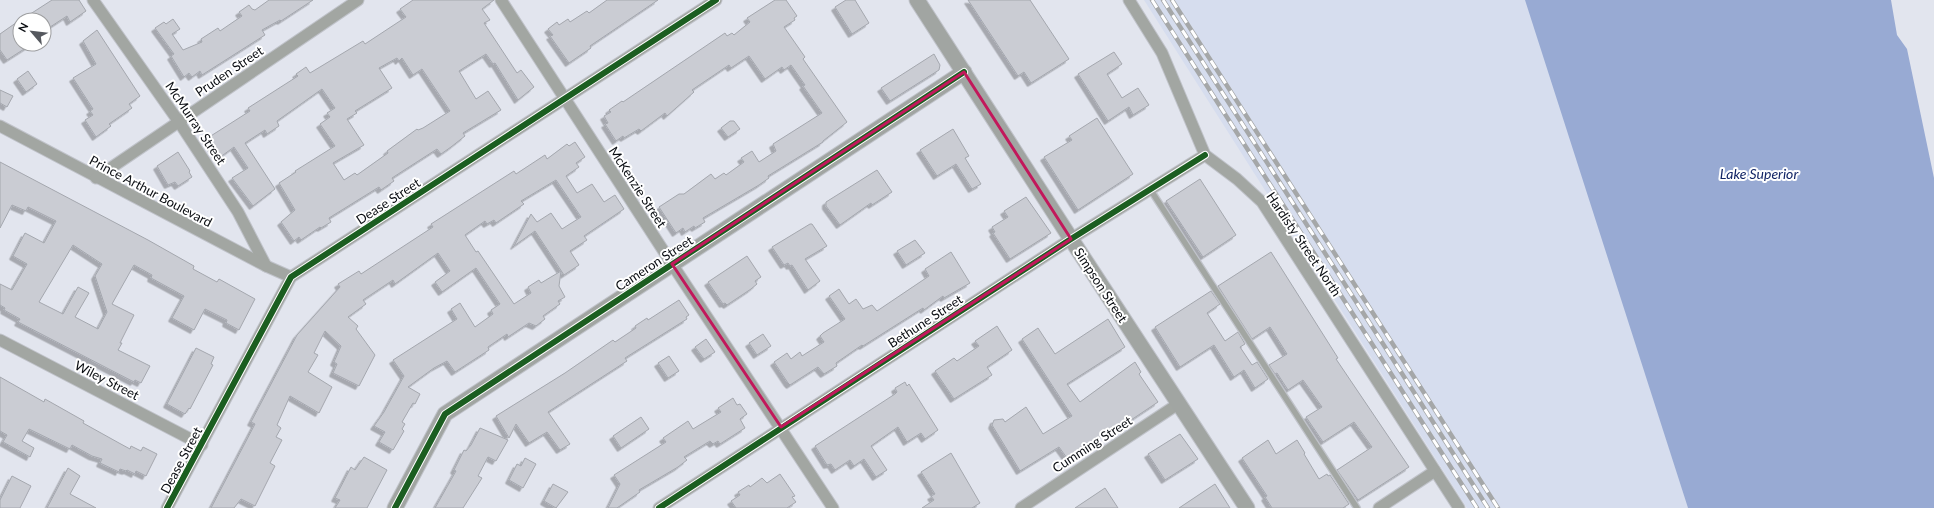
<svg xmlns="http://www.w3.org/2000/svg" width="1934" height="508" viewBox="0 0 1934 508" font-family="Lato,sans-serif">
<defs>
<filter id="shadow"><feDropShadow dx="-3.5" dy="3.5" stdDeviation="0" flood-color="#0004"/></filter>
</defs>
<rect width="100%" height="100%" fill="#e2e5ee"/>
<polygon fill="#d6ddee" points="1144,0 1527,0 1688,508 1467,508"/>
<polygon fill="#98aad3" points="1525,0 1891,0 1897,35 1907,49 1934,178 1934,508 1688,508"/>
<g fill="#caccd3" stroke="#a4a7ae" fill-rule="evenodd" filter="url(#shadow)">
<polygon points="52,0 79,0 86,11 70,22 67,16 44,31 44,20 21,20"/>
<polygon points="269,0 313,0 281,21 280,20 262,30 265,35 202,75 200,71 192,77 189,73 184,77 171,56 174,54 155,28 164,22 166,24 173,19 180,29 172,34 183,50 202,42 201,39 218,28 220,31 242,16 239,12 249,5 252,9 255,10"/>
<path d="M 413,0 L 494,0 L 482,9 L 490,20 L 484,23 L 517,73 L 521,70 L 534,87 L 518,100 L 495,63 L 493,64 L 486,54 L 459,71 L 476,99 L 488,91 L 501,110 L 463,133 L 465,136 L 451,147 L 441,154 L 437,149 L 392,178 L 394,181 L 381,190 L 379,187 L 329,218 L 331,222 L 321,228 L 320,227 L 301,240 L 299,237 L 294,241 L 281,222 L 295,210 L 279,183 L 296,172 L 295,171 L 335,146 L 320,124 L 330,117 L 327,113 L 335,108 L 322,89 L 277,121 L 279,126 L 267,134 L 265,130 L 245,143 L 275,189 L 253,206 L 232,178 L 248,168 L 234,147 L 219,158 L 206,139 L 250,111 L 248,108 L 298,76 L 296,74 L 306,67 L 310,73 L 363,41 L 365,44 L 406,17 L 400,9 ZM 397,58 L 399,61 L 402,58 L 413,75 L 422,69 L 450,111 L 423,128 L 418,130 L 417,129 L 387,151 L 388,153 L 357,175 L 355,173 L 344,180 L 333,163 L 364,145 L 347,119 L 357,113 L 355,111 L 392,88 L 379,68 Z"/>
<polygon points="607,0 658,0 590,46 591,48 569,63 550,36 553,35 548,29 557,22 559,25 568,19 570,22 587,11 589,13"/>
<polygon points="775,0 786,0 797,16 794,18 795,20 784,27 805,57 803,59 847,122 823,141 823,142 768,176 769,178 759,185 703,218 705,222 695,228 694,226 685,232 683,228 676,233 659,207 679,194 684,194 711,174 715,179 724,173 726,175 744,162 741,158 752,151 759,162 776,151 773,144 822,113 803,86 805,85 791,65 784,70 782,67 765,79 749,56 731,68 729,65 692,90 694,92 667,116 665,113 641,131 639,129 624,138 623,136 616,141 605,124 608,123 604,116 611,112 609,110 622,101 623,102 725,33 727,36 732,33 734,35 750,22 747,18"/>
<polygon points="846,0 855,0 869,23 852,34 835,7"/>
<polygon points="968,0 1030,0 1069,59 1031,83 1024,72 1018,76"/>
<polygon points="20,20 20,44 32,44 7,60 0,50 0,34"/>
<polygon points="97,30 140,96 129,104 132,108 109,124 111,126 96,137 85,120 93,115 90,111 93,109 73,78 96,64 83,41"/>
<polygon points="1114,52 1122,64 1107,74 1122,98 1138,88 1149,105 1133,115 1129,107 1108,121 1078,74"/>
<polygon points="934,54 940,65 939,70 890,101 881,88"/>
<polygon points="28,71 37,84 26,92 17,79"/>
<polygon points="0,90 13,96 7,107 0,103"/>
<polygon points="1097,118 1133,174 1078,210 1044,157 1072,140 1069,136"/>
<polygon points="730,121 734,121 740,129 728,137 721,128"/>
<polygon points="953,129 969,156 965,158 981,184 972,189 956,164 937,176 920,150"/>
<polygon points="575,142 585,157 576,163 579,167 566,176 577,193 592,184 604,202 615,195 624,209 584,236 587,240 570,251 579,265 564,275 535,231 514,246 531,214 537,222 551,213 562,229 581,217 556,180 521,201 524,204 496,223 494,220 487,224 485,221 465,235 476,252 478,251 514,304 531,293 528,287 539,280 541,283 561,271 559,286 565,297 558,301 560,304 543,316 545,319 536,326 529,323 508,337 507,334 488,347 489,350 455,372 447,361 434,368 408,387 420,394 415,404 413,403 402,422 405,424 402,429 404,431 393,450 379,442 385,432 374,426 384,412 404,376 393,360 457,319 451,309 460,303 475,327 493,314 491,310 500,304 476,268 442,292 435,282 450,271 438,253 395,284 393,280 363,300 366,304 348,317 358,326 356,329 375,355 359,386 333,373 337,364 334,362 341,346 325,331 314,353 318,355 308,372 332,387 319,413 290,396 277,425 281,428 276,437 282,440 270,463 275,466 255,506 241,499 234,508 211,508 255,424 251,422 297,335 340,287 338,284 359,271 361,274 433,227 431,224 514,171 516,174 545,155 547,159 567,144 569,146"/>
<polygon points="178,152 190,171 189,172 192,177 178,186 175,182 168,185 157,166"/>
<path d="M 0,162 L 148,240 L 194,266 L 193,269 L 217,282 L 219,279 L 255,299 L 239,330 L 226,323 L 227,320 L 205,309 L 194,330 L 172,318 L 184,296 L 151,278 L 152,275 L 134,265 L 112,304 L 134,315 L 120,343 L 122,343 L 118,350 L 150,366 L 141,383 L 135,380 L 134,382 L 18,322 L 20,319 L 4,310 L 5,308 L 0,305 L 0,284 L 12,290 L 27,264 L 13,256 L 25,233 L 44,243 L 56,221 L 28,207 L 26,211 L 12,205 L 0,228 ZM 73,245 L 102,264 L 95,276 L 107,312 L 98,329 L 75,317 L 89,293 L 78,287 L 63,314 L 39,302 Z"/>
<polygon points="877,170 892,192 872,205 871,203 840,225 826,206 826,202"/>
<polygon points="1200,179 1236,235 1203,257 1166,201"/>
<polygon points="1026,197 1051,233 1010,259 993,233 995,232 992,227 1008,217 1004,211"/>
<polygon points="810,224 812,224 827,246 805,259 820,281 808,290 792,265 790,266 788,263 784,265 772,247"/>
<polygon points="915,240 925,253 906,265 897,251"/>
<polygon points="951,252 970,283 944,298 943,296 924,310 923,308 863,346 862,345 836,363 837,366 824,374 818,367 790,385 788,383 774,362 787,353 791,359 800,352 802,356 824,342 820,336 823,333 845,319 829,296 839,289 849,304 856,299 863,309 872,305 877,311 929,276 925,269"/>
<polygon points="1271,252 1338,358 1336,359 1409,467 1358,500 1337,470 1372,447 1354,422 1323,442 1306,417 1322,407 1303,380 1288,390 1277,373 1275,374 1269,365 1287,354 1270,327 1252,339 1218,286"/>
<polygon points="747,256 761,277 755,281 757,284 751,289 727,305 725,303 723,304 708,282"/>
<polygon points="1211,291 1220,304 1207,313 1225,341 1238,332 1245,344 1240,347 1252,365 1257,362 1268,379 1255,388 1244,370 1234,377 1214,345 1180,367 1155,327"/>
<polygon points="679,300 689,315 686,317 687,319 625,358 627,361 548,412 570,444 560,450 547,432 529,443 516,424 509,438 496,416 565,373 613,340 615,342 636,328 635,326 647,318 648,320"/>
<polygon points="1108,319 1125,347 1067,384 1080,402 1135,362 1141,372 1139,374 1158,402 1110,434 1108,431 1067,458 1059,447 1020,471 992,425 994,420 1003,419 1005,422 1026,407 1043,434 1072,416 1022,339 1038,328 1055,354"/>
<polygon points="997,326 1012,350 987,367 992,375 954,399 935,371 954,358 957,361 979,346 975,341"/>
<polygon points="763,334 771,346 757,355 749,343"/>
<polygon points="706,339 715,352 704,359 695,347"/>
<polygon points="196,348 214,357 211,364 213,365 190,409 189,408 185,414 167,404"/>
<polygon points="669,356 679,371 668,378 658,363"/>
<polygon points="0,377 44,402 45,399 84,421 83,423 119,443 130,449 131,446 141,451 143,447 157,454 146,476 136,471 135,474 127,470 126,471 120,469 119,472 100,463 102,459 92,456 72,445 70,449 29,429 22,441 34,448 30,457 3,442 7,435 0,431"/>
<polygon points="905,382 907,386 909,384 938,430 925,439 921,433 907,442 898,427 871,446 887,470 876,477 864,459 854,466 850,460 835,470 831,464 827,465 815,446 895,394 897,392 895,388"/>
<polygon points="733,398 737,405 740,404 747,414 740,419 745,428 720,444 718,441 713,444 710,441 684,457 687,460 678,467 639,490 640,492 617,508 608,508 620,484 614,475 666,442 663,438 688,421 693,429 721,412 718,408"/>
<polygon points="641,417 649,429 621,448 613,436"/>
<polygon points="480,428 508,440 496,461 488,457 478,476 482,478 463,508 435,508 456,471 454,470 464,450 466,451 471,445"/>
<polygon points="1180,434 1198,459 1165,480 1148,454"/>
<polygon points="1268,440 1276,454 1297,440 1305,453 1304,454 1319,479 1327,474 1328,476 1330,475 1349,504 1343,508 1272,508 1265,497 1267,496 1242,458"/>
<polygon points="951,453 980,503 972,508 922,508 934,500 931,496 935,494 921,472"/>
<polygon points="364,457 387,470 367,508 335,508 340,500 335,498 351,467 355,470"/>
<polygon points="525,458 536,464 523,488 509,480 517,464 521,466"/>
<polygon points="68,468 80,476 70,494 96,508 47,508"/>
<polygon points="780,474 795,496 792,497 796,502 787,508 736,508 731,501 740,495 738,492 749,485 750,487 762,478 767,483"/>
<polygon points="12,476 31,486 20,508 0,508 0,500"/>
<polygon points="553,484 568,492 556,508 544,501"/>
<polygon points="1215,484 1230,508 1179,508"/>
<polygon points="1105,488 1118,508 1075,508"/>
</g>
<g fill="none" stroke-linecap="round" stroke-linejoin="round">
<defs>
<polyline id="lane" points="1150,189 1357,508"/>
<g id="street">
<polyline points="93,0 179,122 238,212 266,266"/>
<polyline points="501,0 672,264 833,508"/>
<polyline points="1129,0 1162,53 1205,155 1237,179 1262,202 1459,508"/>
<polyline points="0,126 266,266 291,277"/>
<polyline points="96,178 358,0"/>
<polyline points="0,340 202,445"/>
<polyline points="167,508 291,277 716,0"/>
<polyline points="659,508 1071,239 1205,155"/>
<polyline points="1021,508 1178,404"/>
<polyline points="1379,508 1435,471"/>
</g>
<g id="secondary">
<polyline points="917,0 1071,239 1247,508"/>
<polyline points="395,508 445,414 964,72"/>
</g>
</defs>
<use href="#lane" stroke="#c0c3ca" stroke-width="8"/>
<use href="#street" stroke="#c0c3ca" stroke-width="13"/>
<use href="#secondary" stroke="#c0c3ca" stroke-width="17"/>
<use href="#lane" stroke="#a2a6a2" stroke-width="5.5"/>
<use href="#street" stroke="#a2a6a2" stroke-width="11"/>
<use href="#secondary" stroke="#a1a5a2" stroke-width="15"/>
<defs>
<g id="rail">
<polyline points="1152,0 1477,508"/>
<polyline points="1163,0 1488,508"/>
<polyline points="1172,0 1498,508"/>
</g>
</defs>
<use href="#rail" stroke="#a5a7a8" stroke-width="4.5"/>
<use href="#rail" stroke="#fff" stroke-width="3" stroke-dasharray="9" stroke-linecap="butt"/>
<defs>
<g id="cycleway">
<polyline points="167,508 291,277 716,0"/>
<polyline points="395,508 445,414 964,72"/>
<polyline points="659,508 1071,239 1205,155"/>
</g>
</defs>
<use href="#cycleway" stroke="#fff" stroke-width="8"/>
<use href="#cycleway" stroke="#1b5e20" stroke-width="6"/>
</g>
<path fill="none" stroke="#c2185b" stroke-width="3" stroke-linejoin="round" d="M 964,72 L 1071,239 L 781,427 L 672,264 Z"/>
<g text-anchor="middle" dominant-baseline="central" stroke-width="4" stroke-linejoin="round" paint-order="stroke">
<g font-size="13" fill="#090c11" stroke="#fff">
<text transform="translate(229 71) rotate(-34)">Pruden Street</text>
<text transform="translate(196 123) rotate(56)">McMurray Street</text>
<text transform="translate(638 187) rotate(57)">McKenzie Street</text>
<text transform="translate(151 191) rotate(28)">Prince Arthur Boulevard</text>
<text transform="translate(388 201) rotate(-33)">Dease Street</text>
<text transform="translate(1304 244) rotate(56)">Hardisty Street North</text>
<text transform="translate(654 263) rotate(-33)">Cameron Street</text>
<text transform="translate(1101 285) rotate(57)">Simpson Street</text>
<text transform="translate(925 321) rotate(-33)">Bethune Street</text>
<text transform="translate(107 380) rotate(27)">Wiley Street</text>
<text transform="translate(1092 444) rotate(-33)">Cumming Street</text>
<text transform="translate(181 460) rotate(-62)">Dease Street</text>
</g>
<g font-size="14" font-style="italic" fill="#112465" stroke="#fff">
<text x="1759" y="173">Lake Superior</text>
</g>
</g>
<g transform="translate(32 32) rotate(298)"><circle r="19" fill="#ffffff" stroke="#9d9ea0"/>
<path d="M0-3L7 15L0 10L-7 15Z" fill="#55585e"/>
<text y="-6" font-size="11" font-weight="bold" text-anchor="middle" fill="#090c11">N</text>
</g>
</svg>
